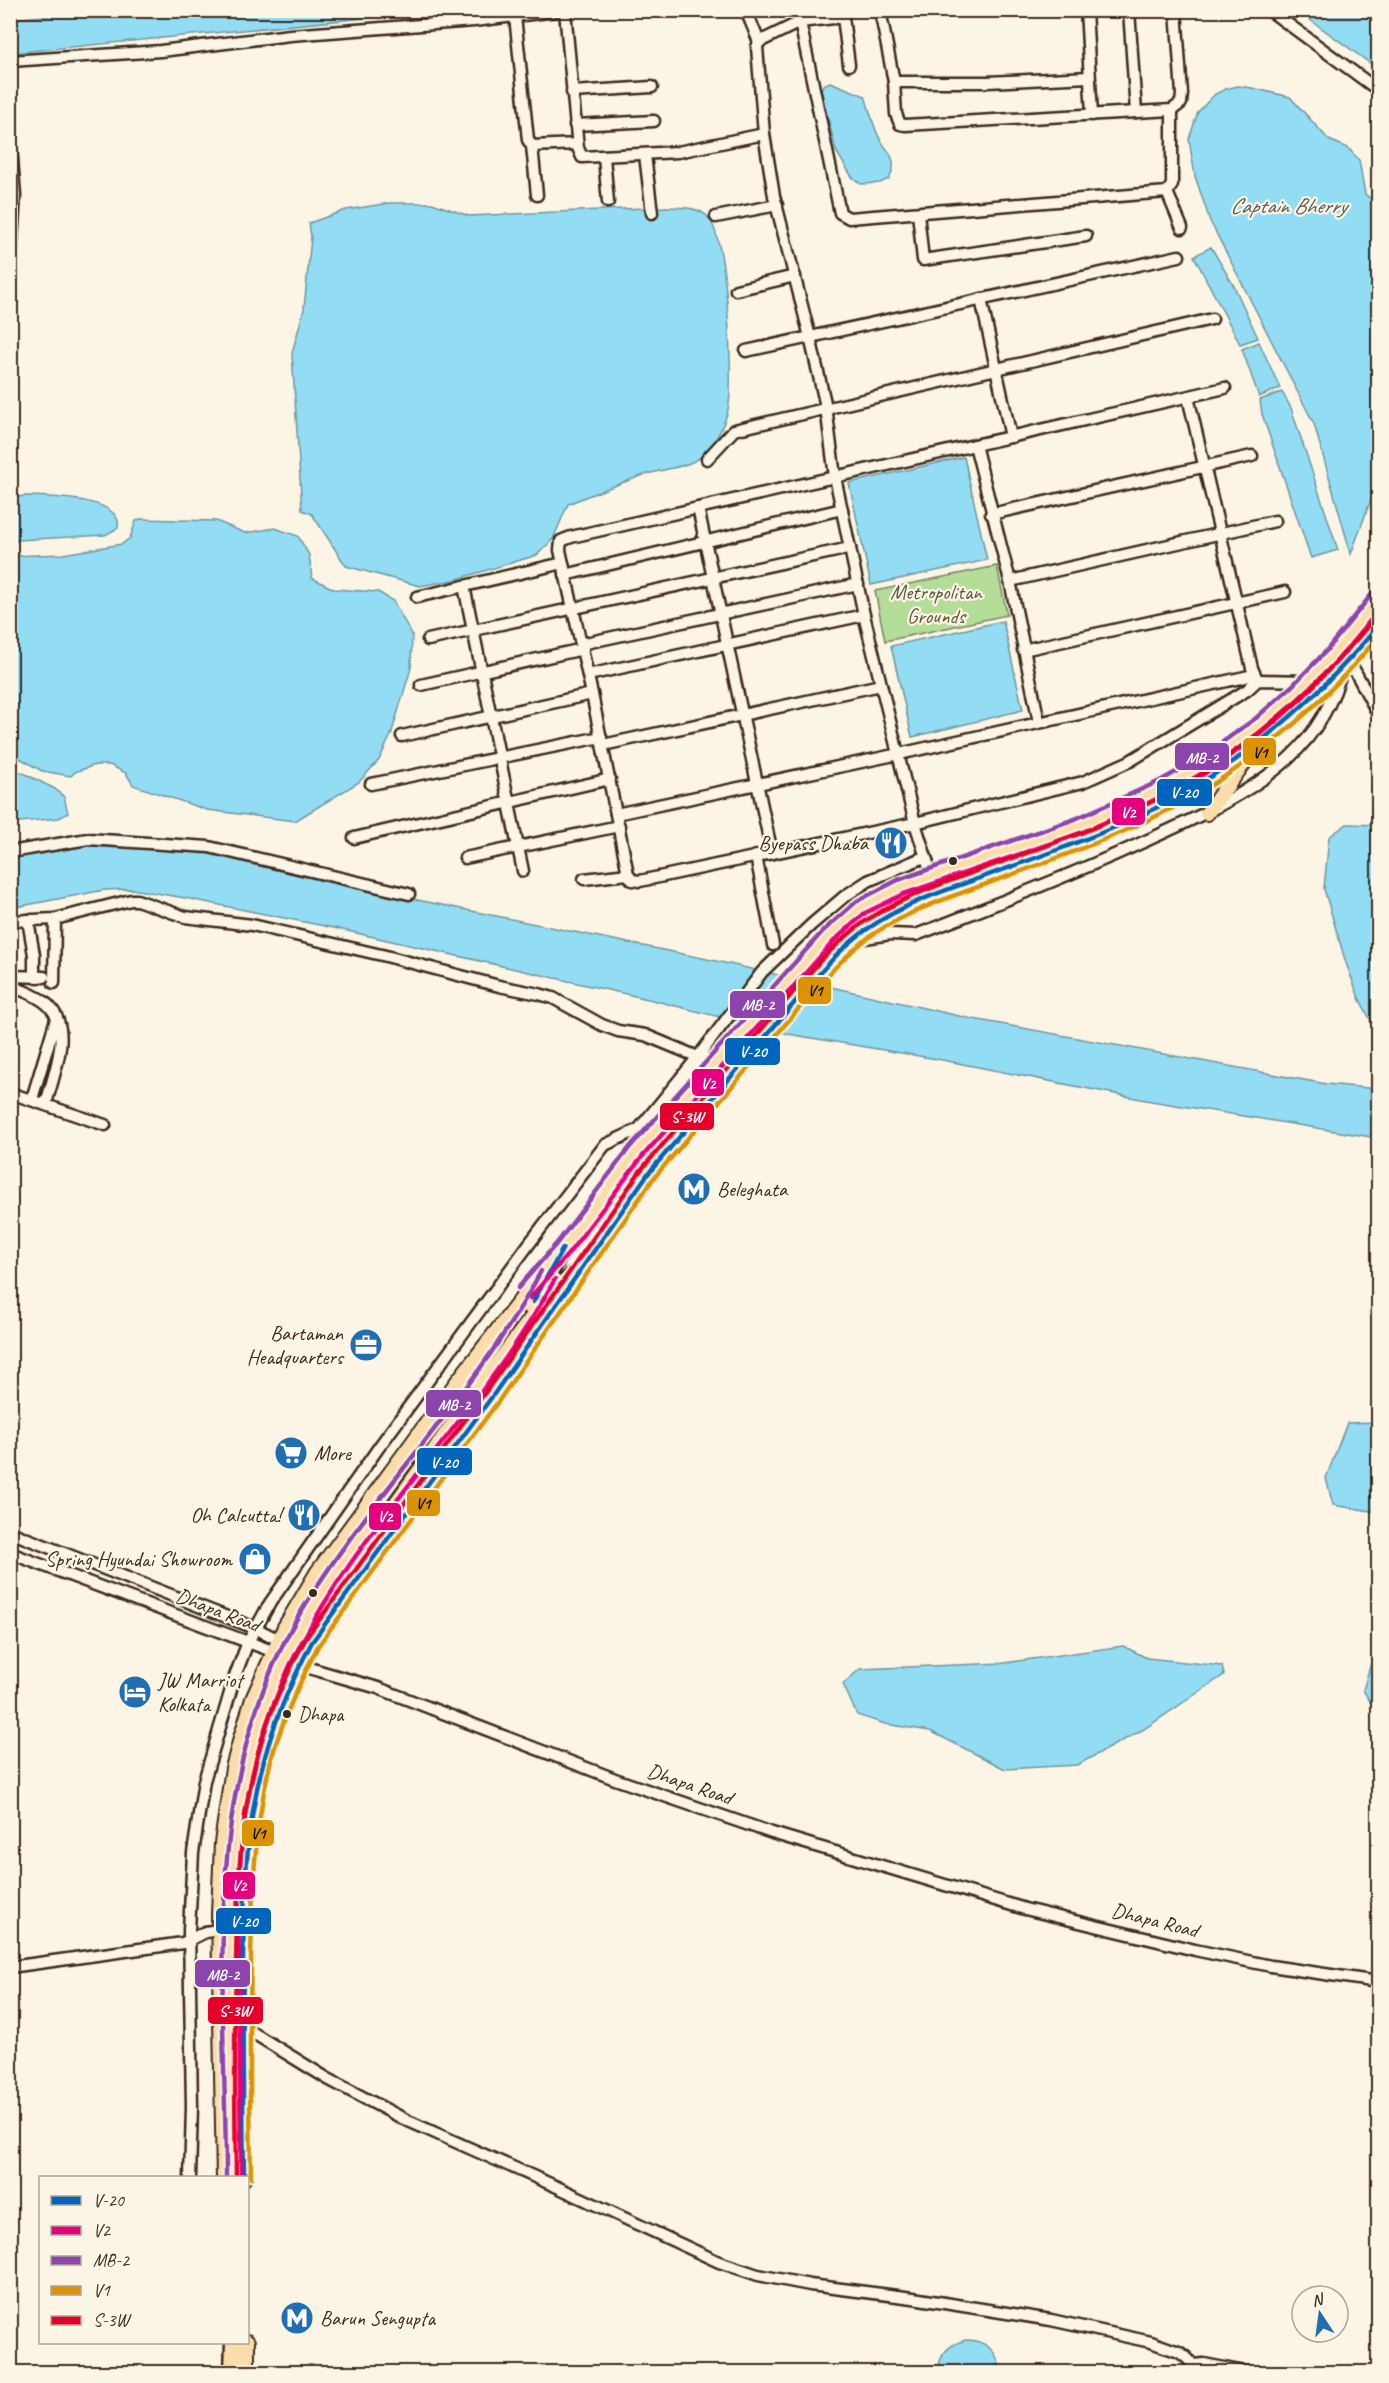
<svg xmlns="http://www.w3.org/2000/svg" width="1389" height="2383" viewBox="0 0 1389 2383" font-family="Caveat,sans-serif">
<rect width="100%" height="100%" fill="#fcf5e5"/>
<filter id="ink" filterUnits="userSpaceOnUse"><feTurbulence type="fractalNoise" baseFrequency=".0167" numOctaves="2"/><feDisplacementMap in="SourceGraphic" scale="12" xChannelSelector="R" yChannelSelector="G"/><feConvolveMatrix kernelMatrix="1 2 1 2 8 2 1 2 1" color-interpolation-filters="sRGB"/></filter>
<g filter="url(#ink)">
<polygon fill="#b4dd9a" stroke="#78845c" stroke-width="1.5" points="997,566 1007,615 885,641 875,591"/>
<g fill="#93ddf4" stroke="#70959e" stroke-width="1.5">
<polygon points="97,11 97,10 435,11 11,53 11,19"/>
<polygon points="1298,11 1364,11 1378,20 1378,69"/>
<path d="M 830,82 L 865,96 C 869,108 872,121 877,133 C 884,151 901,156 889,179 L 880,183 L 861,184 L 852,177 L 836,151 L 821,90 L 823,85 Z"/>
<polygon points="1238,86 1252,88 1290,97 1329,140 1348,148 1359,160 1365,194 1378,205 1378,480 1351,554 1314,424 1210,221 1195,176 1189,139 1198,112 1215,94 1226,89"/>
<path d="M 390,203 L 432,203 L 469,216 L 667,207 C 680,208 696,206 707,216 C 728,236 733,373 729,404 C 727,419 718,438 708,450 C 694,469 661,468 641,476 C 616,485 592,494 568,504 L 553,539 L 537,555 L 454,580 L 420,586 L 346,566 L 312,514 L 302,510 L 292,353 L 304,309 L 311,237 L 309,223 L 346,210 Z"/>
<polygon points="1211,247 1234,286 1258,338 1240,344 1194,256"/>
<polygon points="1259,342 1280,388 1259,397 1242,349"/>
<polygon points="1282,392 1291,408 1338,550 1311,558 1262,414 1260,400"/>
<polygon points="964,457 987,560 871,585 849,483"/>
<path d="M 25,496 C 45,497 124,496 118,528 L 105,535 L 18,540 L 11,543 L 11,498 Z"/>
<polygon points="140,519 216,521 245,533 275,528 298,536 309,555 312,578 334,589 378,592 393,601 412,635 411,668 391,735 379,760 359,782 295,821 207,810 133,785 126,773 110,765 95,765 75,772 71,776 42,771 11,753 11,556 63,554 122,544 130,538 136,521"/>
<polygon points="1003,621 1023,710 912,737 891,646"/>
<polygon points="11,767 55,789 64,797 68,813 59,818 11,823"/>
<polygon points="1347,824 1378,825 1378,1030 1373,1025 1359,998 1346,963 1324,889 1329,837"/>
<polygon points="97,843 198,850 388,894 707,959 968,1018 1326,1084 1378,1089 1378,1138 1151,1101 937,1059 788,1034 648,999 334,928 185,898 132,889 104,890 11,908 11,858"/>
<polygon points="1378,1422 1378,1512 1333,1505 1326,1478 1347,1423"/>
<polygon points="1123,1646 1147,1658 1222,1666 1224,1675 1144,1729 1077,1765 1005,1769 930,1731 885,1724 857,1715 843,1684 860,1669 1004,1663"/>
<polygon points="1378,1658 1378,1715 1363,1690 1371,1663"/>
<path d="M 966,2340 C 986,2340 999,2352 1000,2372 L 938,2372 C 939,2355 949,2344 966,2340 Z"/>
</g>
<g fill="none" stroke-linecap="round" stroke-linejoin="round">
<defs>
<g id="minor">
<polyline points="746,10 759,42"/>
<polyline points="796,10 800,22 759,42 757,47 764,134 774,196 810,337 826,407 835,477 864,615 915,823 938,895"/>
<polyline points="880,10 894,82 896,114 900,124 905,125 1172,110 1181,103 1182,94 1176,10"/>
<polyline points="1086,10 1092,115"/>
<polyline points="1129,10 1136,112"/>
<polyline points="1269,10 1378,90"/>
<polyline points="565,11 578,148 582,157 678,152 764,134"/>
<polyline points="515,16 528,140 532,146 537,195"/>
<polyline points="10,61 161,51 290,35 474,21 565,10"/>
<polyline points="849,65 843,17 800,22 840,213 849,218 1167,192 1172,185 1172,110"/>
<polyline points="894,82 987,82 1089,77"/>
<polyline points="572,92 652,87"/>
<polyline points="575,125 654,121"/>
<polyline points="10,135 15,195 10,274"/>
<polyline points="532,146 577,144"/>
<polyline points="645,155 652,213"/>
<polyline points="604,157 608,202"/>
<polyline points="1167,192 1182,228"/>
<polyline points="918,213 923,260 1086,236"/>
<polyline points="716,217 777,205"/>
<polyline points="736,290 795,276"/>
<polyline points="981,299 1011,437"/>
<polyline points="746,351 1179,256"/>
<polyline points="1225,388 571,537 561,541 560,550 592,694 628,874 632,880 640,881 915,823 1083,782 1130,761 1247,690 1258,680 1306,681"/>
<polyline points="1188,397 1252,668 1257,679"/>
<polyline points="975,445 1010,581 1039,722"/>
<polyline points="707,459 734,430 1212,319"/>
<polyline points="698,508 772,853"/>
<polyline points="991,514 1252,456"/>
<polyline points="565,575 842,509"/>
<polyline points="1010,581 1275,521"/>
<polyline points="464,586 523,871"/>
<polyline points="417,597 563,563"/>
<polyline points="428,640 850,548"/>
<polyline points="581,644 858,584"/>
<polyline points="1023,650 1285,592"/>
<polyline points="1349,660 1378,714"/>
<polyline points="588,675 864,615"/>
<polyline points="421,685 583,649"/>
<polyline points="402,736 592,694"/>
<polyline points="603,745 881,685"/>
<polyline points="371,784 601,737"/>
<polyline points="616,814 899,754 1254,675"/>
<polyline points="354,838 610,779"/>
<polyline points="10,852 88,839 209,847 409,894"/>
<polyline points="756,856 773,945"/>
<polyline points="465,858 619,826"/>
<polyline points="584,879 628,874"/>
<polyline points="28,920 34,955 34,977"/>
<polyline points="10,921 55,919 131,900 137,900 185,917 252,925 386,956 499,986 539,994 553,998 602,1025 618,1031 645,1035 698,1057 717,1061"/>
<path d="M 853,940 L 890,934 L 916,935 C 991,906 1066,877 1139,844 C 1189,821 1248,796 1289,758 C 1316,733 1334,702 1343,666"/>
<polyline points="10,976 44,977"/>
<polyline points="54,983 55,919"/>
<path d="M 19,989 C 28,993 40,997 48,1005 C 74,1029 53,1075 46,1104"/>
<polyline points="10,1093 105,1125"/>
<polyline points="32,1099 56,1019"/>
<polyline points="10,1532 255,1628 279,1640 284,1646"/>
<polyline points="10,1553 272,1651 299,1665 378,1688 615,1779 772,1833 1025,1909 1195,1950 1271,1966 1378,1982"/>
<polyline points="10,1967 183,1943 205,1932 219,1930"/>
<path d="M 242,2026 L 328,2079 L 406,2120 L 555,2186 L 719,2262 L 758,2275 L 810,2285 L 913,2298 L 1051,2320 L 1151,2342 L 1179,2352 C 1188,2358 1192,2362 1195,2372"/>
<polyline points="190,2178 192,2107 189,1930 193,1853 204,1781 235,1676 248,1642 270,1603 379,1447 529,1244 605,1145 639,1129 698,1057 762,972 811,925 845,896 868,881 924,857"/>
<polyline points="1193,2365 1204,2364 1245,2372"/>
</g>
<g id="major">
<polyline points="1207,813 1246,760"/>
<polyline points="326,1624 555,1309 612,1223 661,1156 815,979 853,940 873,924 913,905 1142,815 1206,781 1243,757 1277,732 1314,697 1378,626"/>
<path d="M 224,2178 L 219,1914 L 222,1843 L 233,1768 L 241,1738 L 253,1699 L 285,1627 L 317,1573 L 458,1381 L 636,1152 L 829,936 L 861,907 L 901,887 C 1018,847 1142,814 1242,739 C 1294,701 1339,650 1378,599"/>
<path d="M 244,2178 C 243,2107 242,2037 243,1967 C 244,1849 250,1746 312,1641"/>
<polyline points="247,2372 247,2342"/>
</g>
<g id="highway">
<polyline points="530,1306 563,1248"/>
<polyline points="301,1648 385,1520 487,1379 547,1299 584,1266"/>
<polyline points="233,2372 234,2342"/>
</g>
</defs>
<use href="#minor" stroke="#3b2a1e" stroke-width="15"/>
<use href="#major" stroke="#3b2a1e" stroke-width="18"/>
<use href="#highway" stroke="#3b2a1e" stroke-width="21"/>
<use href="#minor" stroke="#fcf5e5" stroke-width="10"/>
<use href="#major" stroke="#fbddab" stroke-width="14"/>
<use href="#highway" stroke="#fbddab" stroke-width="16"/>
<defs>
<polyline id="highway-bridge" points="234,2178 231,1923 235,1841 244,1781 264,1714 297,1637 319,1598 373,1523"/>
</defs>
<use href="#highway-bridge" stroke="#3b2a1e" stroke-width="21" stroke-linecap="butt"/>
<use href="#highway-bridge" stroke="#fbddab" stroke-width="16"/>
<defs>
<g id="bus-1">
<polyline points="533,1302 563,1248"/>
<path d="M 244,2178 C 243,2105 242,2032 243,1959 C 244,1892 246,1824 264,1760 C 275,1718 292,1680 312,1642 L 494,1394 L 647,1175 L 813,981 C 830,961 848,942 869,928 C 902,905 940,892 977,879 C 1022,863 1068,847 1113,828 C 1218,784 1306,713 1378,626"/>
</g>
<g id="bus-2">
<polyline points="530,1298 569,1253 642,1157 834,941 865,913 904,894 1081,833 1166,795 1207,772 1266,730 1303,697 1337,661 1378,611"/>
<path d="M 241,2178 C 241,2106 239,2035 239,1964 C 238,1914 238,1864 245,1815 C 255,1749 278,1682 312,1624 C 382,1502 488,1403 555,1279"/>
</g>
<g id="bus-3">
<polyline points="518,1288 557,1243 630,1147 823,931 857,901 898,880 1075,819 1160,781 1199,759 1256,718 1292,686 1326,651 1372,594"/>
<path d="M 226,2178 C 226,1988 198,1786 299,1615 C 371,1494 476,1395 541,1271"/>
</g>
<path id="bus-4" d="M 251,2178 C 250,2106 249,2035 251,1963 C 252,1896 254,1829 270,1764 C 281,1722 299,1684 318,1646 L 500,1399 L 653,1179 L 819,985 C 836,966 854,947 875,933 C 911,910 952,896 992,882 C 1033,867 1075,852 1115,835 C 1219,792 1308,723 1378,637"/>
<path id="bus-5" d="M 236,2178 C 235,2106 234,2035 236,1963 C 237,1895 239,1827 256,1760 C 267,1717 285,1677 306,1638 L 487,1390 L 641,1170 L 820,961 C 834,947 848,934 864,922 C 896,900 935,886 971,873 C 1018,856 1066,840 1112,820 C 1215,777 1301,707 1372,621"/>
</defs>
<use href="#bus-1" stroke="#fcf5e5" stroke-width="9"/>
<use href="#bus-2" stroke="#fcf5e5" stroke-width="9"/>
<use href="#bus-3" stroke="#fcf5e5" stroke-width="9"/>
<use href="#bus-4" stroke="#fcf5e5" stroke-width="9"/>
<use href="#bus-5" stroke="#fcf5e5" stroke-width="9"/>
<use href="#bus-1" stroke="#0065bd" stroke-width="4.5"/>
<use href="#bus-2" stroke="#e5007d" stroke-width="4.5"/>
<use href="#bus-3" stroke="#8e44ad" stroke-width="4.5"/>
<use href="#bus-4" stroke="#db9304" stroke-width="4.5"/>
<use href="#bus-5" stroke="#e4002b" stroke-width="4.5"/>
</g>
</g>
<defs>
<symbol id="restaurant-disc" viewBox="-11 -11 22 22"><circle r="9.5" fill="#1f6fb2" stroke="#fcf5e5"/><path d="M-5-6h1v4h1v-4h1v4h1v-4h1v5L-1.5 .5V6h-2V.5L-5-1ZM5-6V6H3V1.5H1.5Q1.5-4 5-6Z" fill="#fff"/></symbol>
<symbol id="metro-disc" viewBox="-11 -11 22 22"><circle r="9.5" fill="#1f6fb2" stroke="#fcf5e5"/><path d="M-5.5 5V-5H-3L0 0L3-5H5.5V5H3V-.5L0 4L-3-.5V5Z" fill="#fff"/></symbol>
<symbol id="office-disc" viewBox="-11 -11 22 22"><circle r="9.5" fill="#1f6fb2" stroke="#fcf5e5"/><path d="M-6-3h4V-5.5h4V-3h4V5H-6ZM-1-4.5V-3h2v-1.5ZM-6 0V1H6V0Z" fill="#fff"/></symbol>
<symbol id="supermarket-disc" viewBox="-11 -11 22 22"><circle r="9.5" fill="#1f6fb2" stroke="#fcf5e5"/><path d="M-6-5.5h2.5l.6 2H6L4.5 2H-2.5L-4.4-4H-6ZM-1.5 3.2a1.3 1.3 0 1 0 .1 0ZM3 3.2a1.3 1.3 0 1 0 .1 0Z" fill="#fff"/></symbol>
<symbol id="shop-disc" viewBox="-11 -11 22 22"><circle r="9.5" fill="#1f6fb2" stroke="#fcf5e5"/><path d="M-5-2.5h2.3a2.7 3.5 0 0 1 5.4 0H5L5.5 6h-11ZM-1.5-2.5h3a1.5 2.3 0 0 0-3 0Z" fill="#fff"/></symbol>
<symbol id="hotel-disc" viewBox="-11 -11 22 22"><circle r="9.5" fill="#1f6fb2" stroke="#fcf5e5"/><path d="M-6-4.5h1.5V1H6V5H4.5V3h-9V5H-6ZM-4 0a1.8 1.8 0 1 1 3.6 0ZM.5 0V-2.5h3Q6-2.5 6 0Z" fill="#fff"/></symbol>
</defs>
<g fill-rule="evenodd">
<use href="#restaurant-disc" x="872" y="824" width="38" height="38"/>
<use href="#metro-disc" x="675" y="1170" width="38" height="38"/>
<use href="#office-disc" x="347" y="1326" width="38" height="38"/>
<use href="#supermarket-disc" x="272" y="1434" width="38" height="38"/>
<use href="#restaurant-disc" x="285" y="1496" width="38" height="38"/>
<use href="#shop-disc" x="236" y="1540" width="38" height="38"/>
<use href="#hotel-disc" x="116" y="1673" width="38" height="38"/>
<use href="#metro-disc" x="278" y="2299" width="38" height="38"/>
</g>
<g fill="#3b2a1e" stroke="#fcf5e5" stroke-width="2">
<circle cx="953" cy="861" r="5"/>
<circle cx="313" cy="1593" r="5"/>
<circle cx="287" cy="1714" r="5"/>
</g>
<g text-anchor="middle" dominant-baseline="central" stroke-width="4.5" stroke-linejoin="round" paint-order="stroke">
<g font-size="20" fill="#3b2a1e" stroke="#fcf5e5" text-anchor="start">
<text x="298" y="1714">Dhapa</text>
</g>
<g font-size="21" fill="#59573d" stroke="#fcf5e5">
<text x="936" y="592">Metropolitan<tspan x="936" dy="24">Grounds</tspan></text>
</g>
<g font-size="21" fill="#3b2a1e" stroke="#fcf5e5" text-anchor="end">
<text x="868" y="843">Byepass Dhaba</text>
<text x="717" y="1189" text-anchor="start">Beleghata</text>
<text x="343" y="1333">Bartaman<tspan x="343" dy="24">Headquarters</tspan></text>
<text x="314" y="1453" text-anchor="start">More</text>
<text x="281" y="1515">Oh Calcutta!</text>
<text x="232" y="1559">Spring Hyundai Showroom</text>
<text x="158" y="1680" text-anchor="start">JW Marriot<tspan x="158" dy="24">Kolkata</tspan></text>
<text x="320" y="2318" text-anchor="start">Barun Sengupta</text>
</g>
<g font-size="21" fill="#3b2a1e" stroke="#fcf5e5">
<text transform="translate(218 1610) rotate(21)">Dhapa Road</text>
<text transform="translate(690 1784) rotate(19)">Dhapa Road</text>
<text transform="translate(1155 1920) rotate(14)">Dhapa Road</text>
</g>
<g font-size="22" font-style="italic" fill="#515754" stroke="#fcf5e5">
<text x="1288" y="206">Captain Bherry</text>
</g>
</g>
<g stroke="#fcf5e5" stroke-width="2">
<rect x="1242" y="737" width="35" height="29" rx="6" fill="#db9304"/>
<rect x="1174" y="742" width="56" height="29" rx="6" fill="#8e44ad"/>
<rect x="1156" y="778" width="57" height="29" rx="6" fill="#0065bd"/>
<rect x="1111" y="797" width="35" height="29" rx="6" fill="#e5007d"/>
<rect x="797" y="976" width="35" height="29" rx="6" fill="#db9304"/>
<rect x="729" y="990" width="57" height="29" rx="6" fill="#8e44ad"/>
<rect x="724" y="1037" width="57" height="29" rx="6" fill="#0065bd"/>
<rect x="691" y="1068" width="34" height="29" rx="6" fill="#e5007d"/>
<rect x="659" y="1102" width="56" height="29" rx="6" fill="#e4002b"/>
<rect x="425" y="1389" width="57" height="29" rx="6" fill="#8e44ad"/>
<rect x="416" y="1447" width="57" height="29" rx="6" fill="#0065bd"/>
<rect x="406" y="1489" width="35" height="28" rx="6" fill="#db9304"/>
<rect x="368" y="1502" width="34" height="29" rx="6" fill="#e5007d"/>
<rect x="241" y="1819" width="34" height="28" rx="6" fill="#db9304"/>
<rect x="222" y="1871" width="34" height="29" rx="6" fill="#e5007d"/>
<rect x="215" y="1907" width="57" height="28" rx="6" fill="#0065bd"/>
<rect x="194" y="1959" width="57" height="29" rx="6" fill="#8e44ad"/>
<rect x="207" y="1996" width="57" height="29" rx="6" fill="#e4002b"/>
</g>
<g font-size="16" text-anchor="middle" font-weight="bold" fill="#fff">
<text x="1202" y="763">MB-2</text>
<text x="1184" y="798">V-20</text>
<text x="1128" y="818">V2</text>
<text x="758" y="1010">MB-2</text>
<text x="753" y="1057">V-20</text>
<text x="708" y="1089">V2</text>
<text x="687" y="1122">S-3W</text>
<text x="454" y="1410">MB-2</text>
<text x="444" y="1468">V-20</text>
<text x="385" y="1522">V2</text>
<text x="239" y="1891">V2</text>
<text x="244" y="1927">V-20</text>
<text x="223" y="1980">MB-2</text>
<text x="235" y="2016">S-3W</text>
</g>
<g font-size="16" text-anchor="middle" font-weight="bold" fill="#111">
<text x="1260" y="758">V1</text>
<text x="815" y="996">V1</text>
<text x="423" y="1509">V1</text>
<text x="258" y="1839">V1</text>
</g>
<rect width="1389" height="2383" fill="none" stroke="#fcf5e5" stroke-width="36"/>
<rect x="18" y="18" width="1353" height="2347" fill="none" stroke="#3b2a1e" stroke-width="2" filter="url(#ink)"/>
<rect x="39" y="2176" width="210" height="168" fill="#fcf5e5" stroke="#afa495" stroke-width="1.5"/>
<rect x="51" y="2196" width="30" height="9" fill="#0065bd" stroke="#afa495" stroke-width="1.5"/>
<text x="93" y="2206" font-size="18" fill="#3b2a1e">V-20</text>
<rect x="51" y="2226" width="30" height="9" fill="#e5007d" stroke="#afa495" stroke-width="1.5"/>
<text x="93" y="2236" font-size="18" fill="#3b2a1e">V2</text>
<rect x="51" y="2256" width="30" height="9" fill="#8e44ad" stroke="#afa495" stroke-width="1.5"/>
<text x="93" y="2266" font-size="18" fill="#3b2a1e">MB-2</text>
<rect x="51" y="2286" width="30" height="9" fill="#db9304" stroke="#afa495" stroke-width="1.5"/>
<text x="93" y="2296" font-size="18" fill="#3b2a1e">V1</text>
<rect x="51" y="2316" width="30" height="9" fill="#e4002b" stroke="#afa495" stroke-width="1.5"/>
<text x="93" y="2326" font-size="18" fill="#3b2a1e">S-3W</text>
<g transform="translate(1320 2314) rotate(347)"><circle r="28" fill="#fcf5e5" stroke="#afa495" stroke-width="1.5"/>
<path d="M0-4.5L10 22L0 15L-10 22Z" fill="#1f6fb2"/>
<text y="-9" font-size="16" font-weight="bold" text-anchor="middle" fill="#3b2a1e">N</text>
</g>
</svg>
